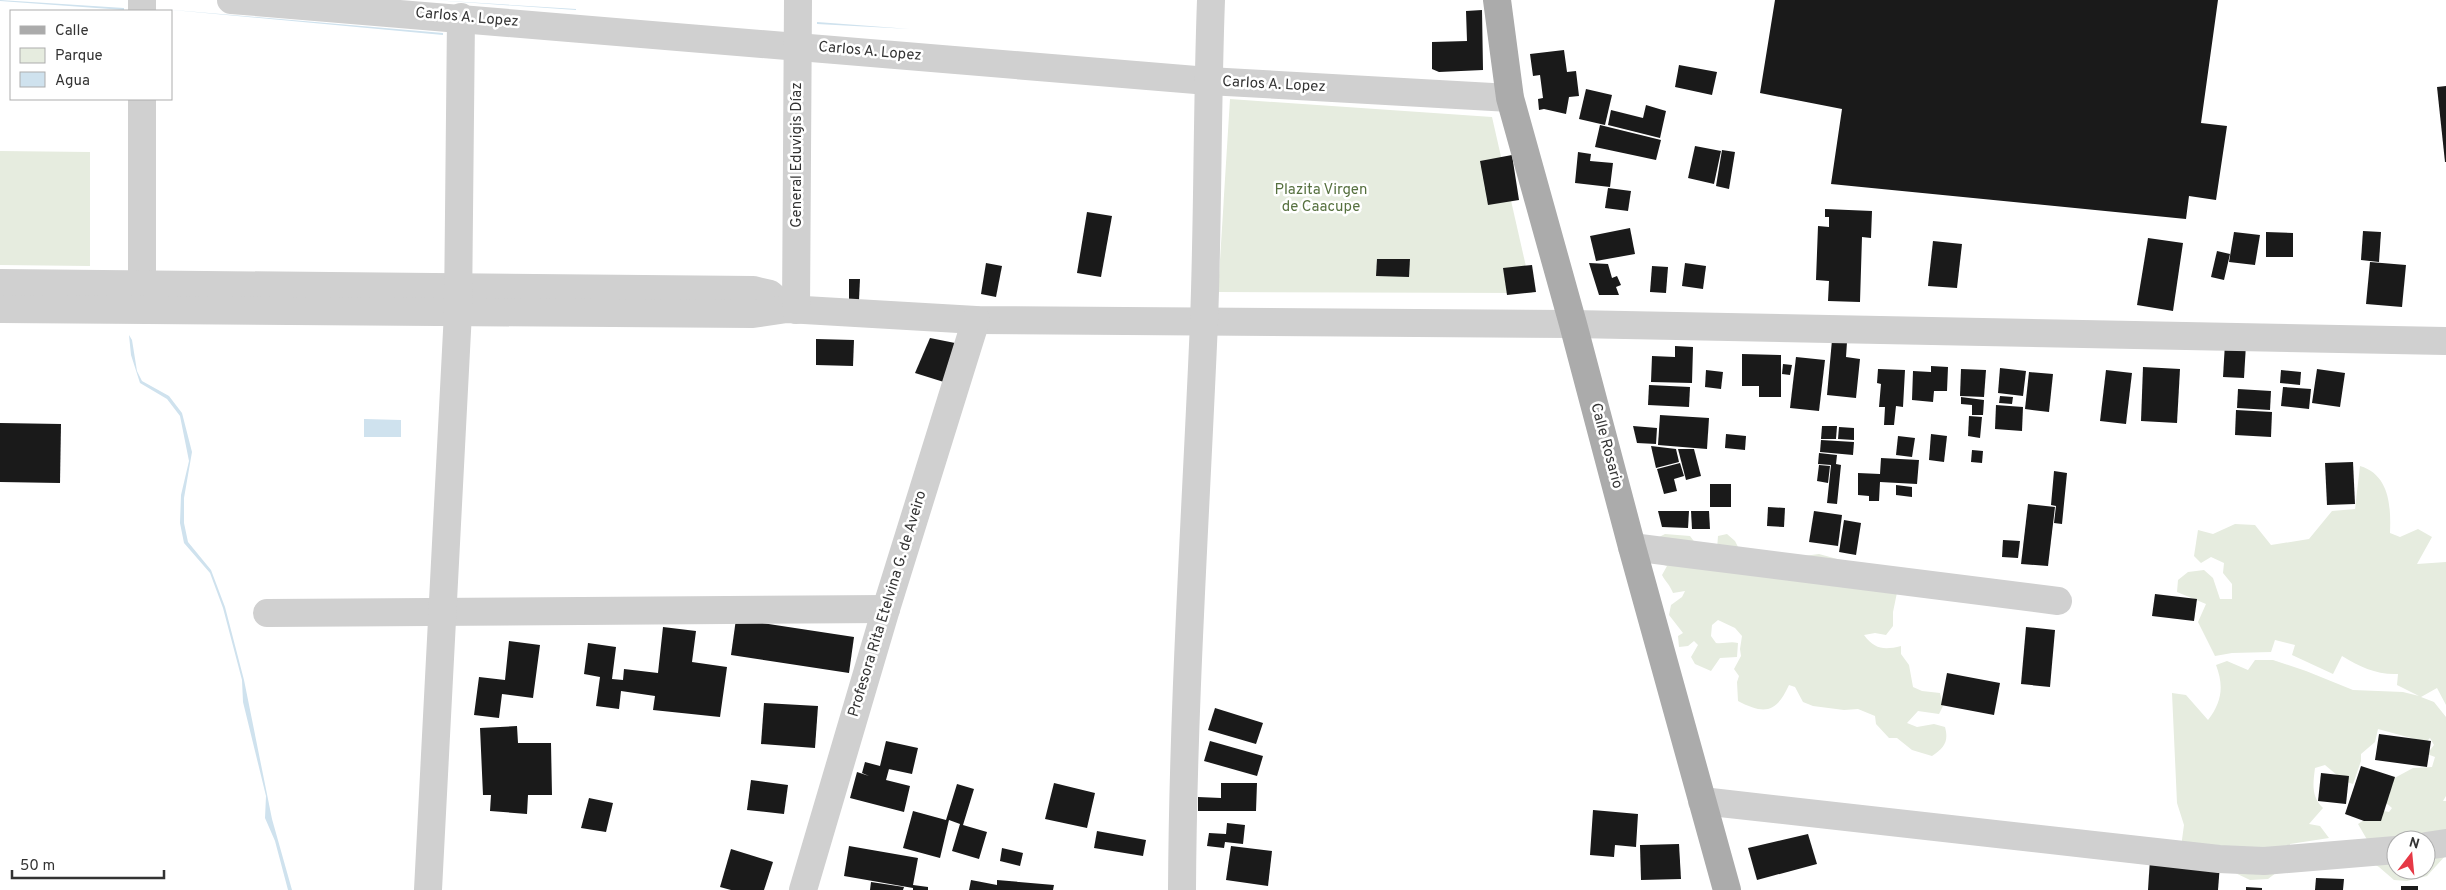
<svg xmlns="http://www.w3.org/2000/svg" width="2446" height="890" viewBox="0 0 2446 890" font-family="Overpass,sans-serif">
<rect width="100%" height="100%" fill="#fff"/>
<g fill="#e6ecdf" fill-rule="evenodd">
<polygon points="1230,99 1492,117 1532,293 1218,292"/>
<polygon points="0,151 90,152 90,266 0,265"/>
<path d="M 2360,466 C 2390,475 2391,507 2390,533 L 2400,537 L 2418,529 L 2432,537 L 2417,564 L 2446,562 L 2446,705 L 2437,688 L 2421,697 L 2434,702 L 2446,717 L 2446,796 L 2443,801 L 2446,801 L 2446,855 L 2427,876 L 2407,881 L 2394,880 L 2379,867 L 2364,858 L 2369,843 L 2358,824 L 2379,810 L 2389,812 L 2392,808 L 2385,802 L 2389,781 L 2413,768 L 2432,767 L 2435,757 L 2427,754 L 2434,745 L 2430,738 L 2426,742 L 2378,729 L 2375,742 L 2361,754 L 2361,761 L 2353,784 L 2344,781 L 2325,765 L 2315,768 C 2313,784 2311,796 2323,808 L 2309,824 L 2320,826 L 2329,838 L 2290,844 L 2290,859 L 2285,866 L 2268,879 L 2250,880 L 2181,847 L 2184,825 L 2177,803 L 2172,693 L 2186,695 L 2208,720 C 2222,702 2224,686 2216,665 L 2227,661 L 2248,670 L 2255,660 L 2273,660 L 2306,671 L 2353,690 L 2403,692 L 2419,696 L 2397,685 L 2398,674 C 2377,675 2360,667 2342,656 L 2333,674 L 2292,655 L 2295,645 L 2275,640 L 2271,652 L 2232,653 L 2215,656 L 2198,622 L 2206,604 L 2177,592 L 2178,580 L 2188,572 L 2204,570 L 2213,578 L 2220,599 L 2232,599 L 2232,584 L 2223,573 L 2224,563 L 2211,557 L 2201,563 L 2194,556 L 2198,530 L 2213,534 L 2235,524 L 2255,525 L 2271,545 L 2309,539 L 2332,511 L 2355,509 ZM 2396,840 L 2426,840 L 2426,870 L 2396,870 Z"/>
<path d="M 1665,534 L 1690,536 L 1696,544 L 1717,549 L 1718,536 L 1727,534 L 1735,541 L 1739,549 L 1789,558 L 1819,554 L 1848,562 L 1899,583 L 1893,612 L 1893,626 L 1886,635 L 1875,633 L 1864,635 C 1875,650 1885,650 1901,646 L 1901,654 L 1909,665 L 1913,687 L 1922,691 L 1940,693 L 1943,706 L 1939,714 L 1918,711 L 1907,723 L 1917,727 L 1934,724 L 1945,727 C 1949,742 1944,748 1932,756 L 1912,750 L 1897,738 L 1889,738 L 1876,724 L 1875,716 L 1858,709 L 1844,710 L 1813,706 L 1803,702 L 1795,687 L 1789,685 C 1776,713 1765,715 1738,701 L 1737,682 L 1739,676 L 1734,669 L 1741,656 L 1740,649 L 1742,636 L 1735,628 L 1718,620 L 1712,625 L 1711,636 L 1716,643 C 1724,644 1730,641 1738,643 L 1737,657 L 1720,658 L 1711,671 L 1695,664 L 1691,657 L 1698,645 L 1694,641 L 1688,646 L 1679,647 L 1678,636 L 1683,633 L 1669,615 L 1671,605 L 1682,597 L 1685,591 L 1673,593 C 1670,585 1665,581 1662,575 L 1667,566 L 1658,563 L 1651,541 Z"/>
</g>
<g fill="#cfe2ee">
<polygon points="0,0 124,8 124,10 0,1"/>
<polygon points="433,0 576,9 576,10"/>
<polygon points="162,9 443,33 443,35"/>
<polygon points="817,22 910,29 817,24"/>
<polygon points="129,335 132,340 137,371 142,381 169,396 182,413 192,452 184,498 184,523 188,542 211,570 225,607 244,680 272,819 292,890 288,890 275,841 265,818 266,796 243,702 242,680 223,608 210,573 184,543 180,523 181,495 189,461 180,416 167,399 140,383 131,355"/>
<polygon points="364,419 401,420 401,437 364,437"/>
</g>
<g fill="#1a1a1a">
<polygon points="1775,0 2218,0 2201,123 2227,126 2216,200 2189,196 2186,219 1831,184 1842,109 1760,93"/>
<polygon points="1482,10 1483,70 1439,72 1432,69 1432,42 1467,41 1466,11"/>
<polygon points="1564,50 1567,72 1576,71 1579,96 1569,97 1566,114 1544,109 1539,110 1538,99 1543,98 1540,75 1533,76 1530,54"/>
<polygon points="1679,65 1717,72 1712,95 1675,87"/>
<polygon points="2446,86 2446,162 2445,162 2437,87"/>
<polygon points="1586,89 1612,95 1605,125 1579,119"/>
<polygon points="1646,105 1666,111 1660,138 1608,125 1611,110 1643,118"/>
<polygon points="1600,125 1661,140 1656,160 1595,147"/>
<polygon points="1695,146 1721,151 1714,184 1688,178"/>
<polygon points="1722,150 1735,152 1729,189 1716,186"/>
<polygon points="1578,152 1591,154 1590,161 1613,163 1610,187 1575,183"/>
<polygon points="1512,155 1519,200 1488,205 1480,161"/>
<polygon points="1608,188 1631,191 1628,211 1605,208"/>
<polygon points="1825,209 1872,211 1871,238 1862,237 1860,302 1828,301 1829,281 1816,280 1818,226 1829,227 1829,217 1825,217"/>
<polygon points="1087,212 1112,216 1101,277 1077,273"/>
<polygon points="1630,228 1635,254 1596,261 1590,236"/>
<polygon points="2363,231 2381,232 2379,262 2361,260"/>
<polygon points="2234,232 2260,235 2255,265 2229,262"/>
<polygon points="2266,232 2293,233 2293,257 2266,257"/>
<polygon points="2148,238 2183,243 2173,311 2137,305"/>
<polygon points="1933,241 1962,244 1957,288 1928,286"/>
<polygon points="2217,251 2230,254 2224,280 2211,277"/>
<polygon points="1377,259 1410,259 1409,277 1376,276"/>
<polygon points="2370,262 2406,265 2402,307 2366,304"/>
<polygon points="986,263 1002,266 996,297 981,294"/>
<polygon points="1589,263 1608,264 1612,278 1617,276 1621,285 1616,287 1619,295 1599,295"/>
<polygon points="1685,263 1706,266 1703,289 1682,286"/>
<polygon points="1532,265 1536,292 1507,295 1503,268"/>
<polygon points="1652,266 1668,267 1666,293 1650,292"/>
<polygon points="849,279 860,279 859,300 849,299"/>
<polygon points="930,338 960,344 947,383 915,373"/>
<polygon points="816,339 854,340 853,366 816,365"/>
<polygon points="1832,340 1847,342 1846,357 1860,359 1856,398 1827,395"/>
<polygon points="2225,343 2246,344 2244,378 2223,377"/>
<polygon points="1675,346 1693,347 1692,383 1651,382 1652,356 1675,357"/>
<polygon points="1742,354 1781,355 1781,397 1759,397 1759,386 1742,386"/>
<polygon points="1796,357 1825,360 1819,411 1790,408"/>
<polygon points="1783,364 1792,365 1790,375 1782,374"/>
<polygon points="1931,366 1948,367 1947,391 1934,391 1933,402 1912,400 1913,371 1931,372"/>
<polygon points="2143,367 2180,369 2177,423 2141,421"/>
<polygon points="2000,368 2026,371 2023,396 1998,393"/>
<polygon points="1878,369 1905,370 1903,407 1896,406 1894,425 1884,425 1885,407 1879,407 1881,384 1877,383"/>
<polygon points="1961,369 1986,370 1984,397 1960,396"/>
<polygon points="2317,369 2345,373 2340,407 2312,403"/>
<polygon points="1706,370 1723,372 1721,389 1705,387"/>
<polygon points="2106,370 2132,373 2126,424 2100,421"/>
<polygon points="2281,370 2301,372 2300,385 2280,383"/>
<polygon points="2029,372 2053,374 2049,412 2025,409"/>
<polygon points="1649,385 1690,387 1689,407 1648,405"/>
<polygon points="2283,387 2311,389 2309,409 2281,406"/>
<polygon points="2238,389 2271,391 2270,410 2237,408"/>
<polygon points="2000,396 2013,397 2012,404 1999,403"/>
<polygon points="1961,397 1984,400 1983,415 1972,415 1972,405 1961,404"/>
<polygon points="1996,405 2023,407 2022,431 1995,429"/>
<polygon points="2236,410 2272,412 2271,437 2235,435"/>
<polygon points="1660,415 1709,418 1707,449 1658,445"/>
<polygon points="1969,416 1982,417 1980,438 1968,436"/>
<polygon points="0,423 61,424 60,483 0,482"/>
<polygon points="1633,426 1657,428 1656,444 1637,443"/>
<polygon points="1822,426 1837,426 1836,439 1821,439"/>
<polygon points="1839,427 1854,428 1854,440 1838,439"/>
<polygon points="1726,434 1746,436 1745,450 1725,448"/>
<polygon points="1931,434 1947,436 1944,462 1929,460"/>
<polygon points="1898,436 1915,438 1912,457 1896,455"/>
<polygon points="1821,440 1854,442 1853,455 1820,452"/>
<polygon points="1651,446 1676,449 1679,462 1656,468"/>
<polygon points="1678,449 1694,449 1701,476 1686,480"/>
<polygon points="1972,450 1983,451 1982,463 1971,462"/>
<polygon points="1819,453 1837,455 1836,464 1841,465 1837,504 1827,503 1831,465 1818,464"/>
<polygon points="1881,458 1919,460 1917,484 1880,482 1879,501 1869,501 1869,496 1858,495 1858,473 1880,474"/>
<polygon points="2353,462 2355,504 2327,505 2325,463"/>
<polygon points="1680,463 1684,476 1674,479 1677,491 1664,494 1657,469"/>
<polygon points="1819,465 1830,466 1828,483 1817,481"/>
<polygon points="2054,471 2067,473 2062,524 2054,523 2056,506 2051,505"/>
<rect x="1710" y="484" width="21" height="23"/>
<polygon points="1896,485 1912,487 1912,497 1896,495"/>
<polygon points="2028,504 2055,507 2048,566 2021,564"/>
<polygon points="1768,507 1785,508 1784,527 1767,526"/>
<polygon points="1658,511 1689,511 1688,528 1662,527"/>
<polygon points="1691,511 1709,511 1710,529 1692,529"/>
<polygon points="1814,511 1842,515 1838,546 1809,542"/>
<polygon points="1844,520 1861,523 1856,555 1839,552"/>
<polygon points="2003,540 2020,541 2018,558 2002,557"/>
<polygon points="2155,594 2197,599 2194,621 2152,616"/>
<polygon points="736,619 854,637 849,673 731,655"/>
<polygon points="663,627 696,631 692,662 727,667 720,717 653,710 655,696 621,691 619,709 596,706 600,677 584,674 588,643 616,647 612,679 623,680 624,669 658,673"/>
<polygon points="2026,627 2055,630 2050,687 2021,684"/>
<polygon points="509,641 540,645 533,698 502,694 499,718 474,715 479,677 505,680"/>
<polygon points="1947,673 2000,683 1994,715 1941,705"/>
<polygon points="764,703 818,706 815,748 761,744"/>
<polygon points="1215,708 1263,723 1256,744 1208,730"/>
<polygon points="517,726 518,743 551,743 552,795 528,795 527,814 490,811 491,795 483,795 480,728"/>
<polygon points="2379,734 2431,741 2427,767 2375,760"/>
<polygon points="886,741 918,748 912,774 884,768 889,769 886,780 910,786 904,812 850,798 857,772 869,776 862,773 865,762 880,766"/>
<polygon points="1210,741 1263,756 1257,776 1204,761"/>
<polygon points="2361,766 2395,777 2381,821 2364,821 2345,814"/>
<polygon points="2321,773 2349,776 2346,804 2318,801"/>
<polygon points="751,780 788,785 784,814 747,810"/>
<polygon points="1054,783 1095,793 1087,828 1045,819"/>
<polygon points="1221,783 1257,783 1256,811 1198,811 1198,797 1221,798"/>
<polygon points="957,784 974,789 963,825 987,832 979,859 952,851 960,824 949,820 940,858 903,848 913,811 946,820"/>
<polygon points="589,798 613,803 606,832 581,828"/>
<polygon points="1593,810 1638,814 1636,847 1615,845 1614,857 1590,855"/>
<polygon points="1227,823 1245,825 1243,844 1225,842 1224,848 1207,846 1209,833 1226,834"/>
<polygon points="1097,831 1146,840 1143,856 1094,848"/>
<polygon points="1808,834 1817,864 1757,880 1748,848"/>
<polygon points="1679,844 1681,879 1641,880 1640,845"/>
<polygon points="849,846 918,858 913,885 928,887 928,890 913,890 913,888 844,876"/>
<polygon points="1231,846 1272,851 1268,886 1226,880"/>
<polygon points="1002,848 1023,853 1020,866 1000,861"/>
<polygon points="731,849 773,862 764,890 731,890 720,887"/>
<polygon points="2150,859 2220,864 2218,890 2148,890"/>
<polygon points="2316,878 2344,879 2343,890 2315,890"/>
<polygon points="971,880 997,885 997,880 1054,885 1053,890 969,890"/>
<polygon points="871,882 904,887 903,890 870,890"/>
<rect x="2401" y="886" width="17" height="4"/>
<polygon points="2246,887 2262,888 2262,890 2246,890"/>
</g>
<g fill="none" stroke-linecap="round" stroke-linejoin="round">
<g stroke="#d0d0d0" stroke-width="28">
<polyline points="142,0 142,11"/>
<polyline points="231,0 1208,81 1510,98"/>
<polyline points="142,99 142,303"/>
<polyline points="0,283 753,290 770,294 787,309"/>
<polyline points="0,309 753,314 787,309 976,320 1573,324 2446,341"/>
<polyline points="796,310 798,0"/>
<polyline points="1632,547 2058,601"/>
<polyline points="267,613 886,609"/>
<polyline points="1702,801 2219,859 2264,861 2396,850"/>
<polyline points="2426,846 2446,843"/>
<polyline points="428,890 458,312 461,17"/>
<polyline points="803,890 886,609 976,320"/>
<path d="M 1182,890 C 1183,700 1196,511 1204,322 C 1208,215 1207,107 1211,0"/>
</g>
<polyline stroke="#ababab" stroke-width="28" points="1497,0 1510,98 1573,324 1632,547 1727,890"/>
</g>
<g text-anchor="middle" dominant-baseline="central" stroke-width="5" stroke-linejoin="round" paint-order="stroke">
<g font-size="15" fill="#333" stroke="#fff">
<text transform="translate(467 18) rotate(5)">Carlos A. Lopez</text>
<text transform="translate(870 52) rotate(5)">Carlos A. Lopez</text>
<text transform="translate(1274 85) rotate(3)">Carlos A. Lopez</text>
<text transform="translate(797 155) rotate(-90)">General Eduvigis Díaz</text>
<text transform="translate(1606 446) rotate(75)">Calle Rosario</text>
<text transform="translate(888 604) rotate(-73)">Profesora Rita Etelvina G. de Aveiro</text>
</g>
<g font-size="15" fill="#56703f" stroke="#fff">
<text x="1321" y="190">Plazita Virgen<tspan x="1321" dy="17">de Caacupe</tspan></text>
</g>
</g>
<rect x="10" y="10" width="162" height="90" fill="#ffffff" stroke="#adadad"/>
<rect x="20" y="26" width="25" height="8" fill="#ababab" stroke="#adadad"/>
<text x="55" y="35" font-size="15" fill="#333333">Calle</text>
<rect x="20" y="48" width="25" height="15" fill="#e6ecdf" stroke="#adadad"/>
<text x="55" y="60" font-size="15" fill="#333333">Parque</text>
<rect x="20" y="72" width="25" height="15" fill="#cfe2ee" stroke="#adadad"/>
<text x="55" y="85" font-size="15" fill="#333333">Agua</text>
<g transform="translate(2411 855) rotate(16)"><circle r="24" fill="#ffffff" stroke="#adadad"/>
<path d="M0-4L9 19L0 12L-9 19Z" fill="#e63946"/>
<text y="-8" font-size="14" font-weight="bold" text-anchor="middle" fill="#333333">N</text>
</g>
<path d="M12 870v8h152v-8" fill="none" stroke="#333333" stroke-width="2.5"/>
<text x="20" y="870" font-size="15" fill="#333333" stroke="#ffffff" stroke-width="4" paint-order="stroke">50 m</text>
</svg>
